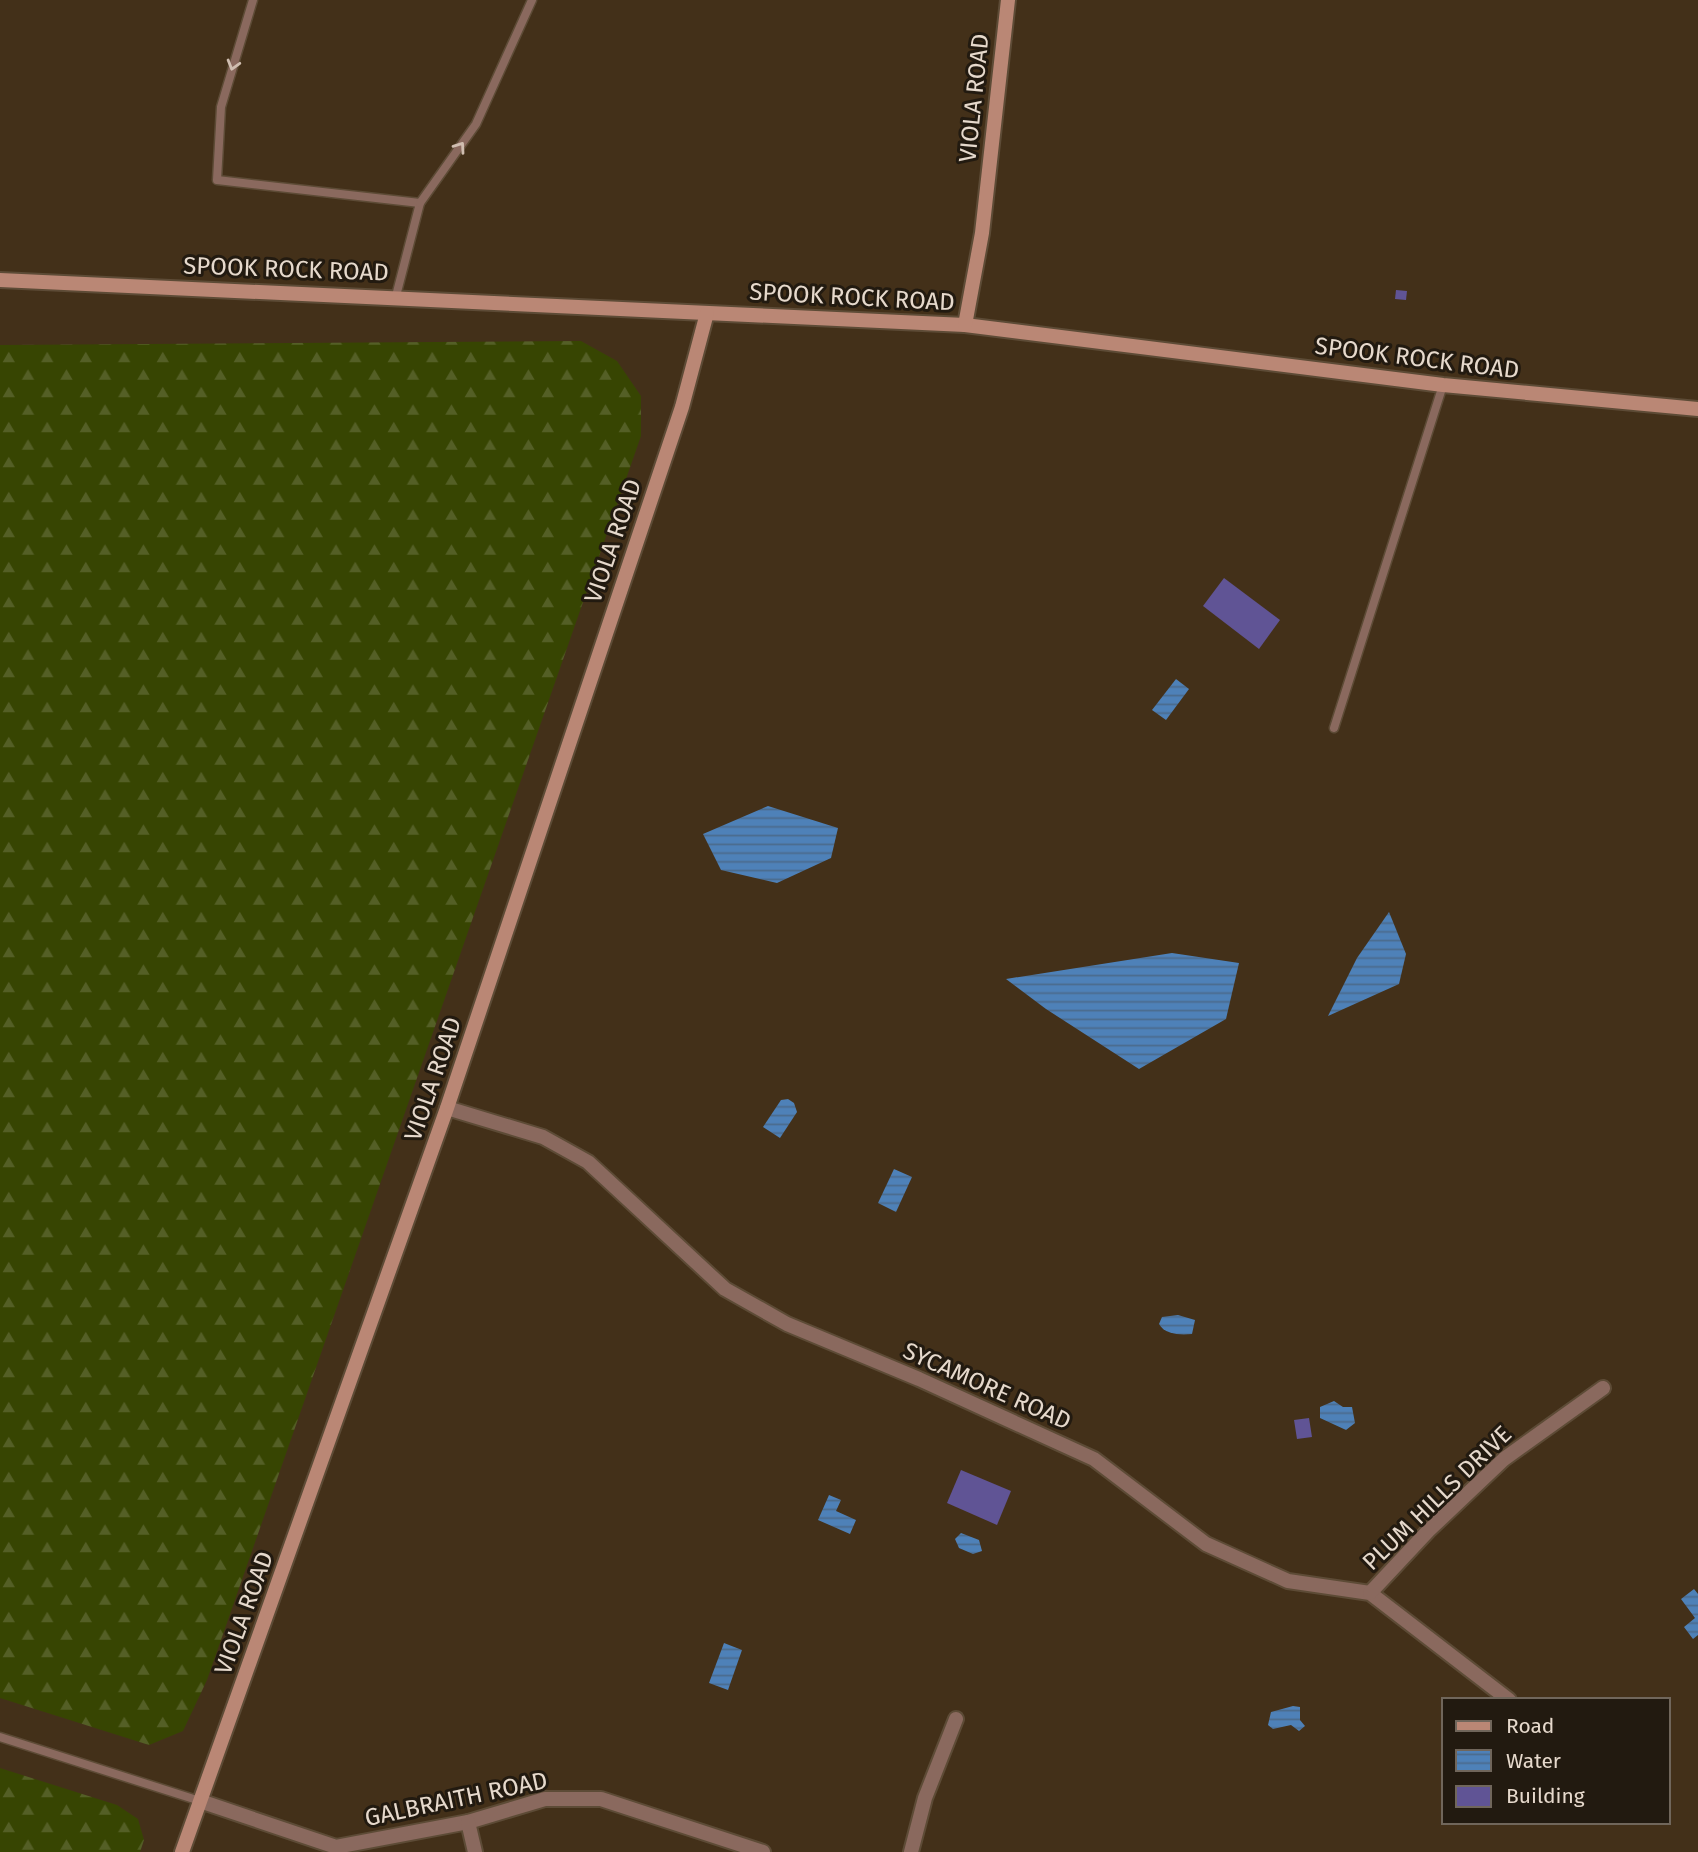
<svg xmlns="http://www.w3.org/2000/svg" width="1698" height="1852" viewBox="0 0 1698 1852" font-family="'Fira Sans',sans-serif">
<defs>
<pattern id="forest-firs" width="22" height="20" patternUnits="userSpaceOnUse" patternTransform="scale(1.75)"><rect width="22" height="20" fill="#374502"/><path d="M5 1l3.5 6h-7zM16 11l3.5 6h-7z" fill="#545f26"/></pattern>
<pattern id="water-rules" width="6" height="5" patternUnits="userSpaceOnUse" patternTransform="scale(1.75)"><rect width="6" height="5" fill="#4e81b8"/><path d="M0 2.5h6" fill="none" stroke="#4b6b8d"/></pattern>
</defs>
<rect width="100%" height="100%" fill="#433019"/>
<g fill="url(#forest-firs)">
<polygon points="581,341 617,361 641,396 641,436 207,1680 183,1731 149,1745 0,1698 0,345"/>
<polygon points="0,1768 117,1805 138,1819 144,1840 140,1852 0,1852"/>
</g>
<g fill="url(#water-rules)">
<polygon points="1176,679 1189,689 1166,720 1152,710"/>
<polygon points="768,806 838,828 831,858 777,883 721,870 703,834"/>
<polygon points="1389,912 1406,954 1399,984 1328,1016 1357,958"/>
<polygon points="1172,953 1239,963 1226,1019 1139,1069 1046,1009 1006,979"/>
<polygon points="788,1099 794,1103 797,1112 780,1138 763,1127 781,1100"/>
<polygon points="894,1169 912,1177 896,1212 878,1203"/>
<path d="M 1178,1315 L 1195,1320 L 1192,1334 C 1181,1335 1165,1335 1159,1324 L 1162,1317 Z"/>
<polygon points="1334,1401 1343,1407 1352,1407 1355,1423 1346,1430 1320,1418 1320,1407"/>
<polygon points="829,1495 841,1500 836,1511 856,1520 850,1534 818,1520"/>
<polygon points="961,1533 979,1540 982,1551 973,1554 959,1548 955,1539"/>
<polygon points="1694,1589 1698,1594 1698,1635 1693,1639 1684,1627 1695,1618 1681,1599"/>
<polygon points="724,1643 742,1650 728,1690 709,1683"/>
<polygon points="1293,1706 1300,1707 1300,1720 1305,1726 1299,1731 1291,1725 1273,1729 1268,1725 1271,1712"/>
</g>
<g fill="#605495">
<polygon points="1396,290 1407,291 1406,300 1395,299"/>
<polygon points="1224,578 1280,620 1259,649 1203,606"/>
<polygon points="1309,1418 1312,1437 1297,1439 1294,1420"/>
<polygon points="961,1470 1011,1491 997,1525 947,1503"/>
</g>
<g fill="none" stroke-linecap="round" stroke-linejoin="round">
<defs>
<g id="lane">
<polyline points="253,0 221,107 217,180 420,203 396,296"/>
<polyline points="420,203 476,124 532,0"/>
<polyline points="1334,728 1443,385"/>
<polyline points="0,1737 200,1801"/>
</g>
<g id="street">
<polyline points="447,1108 543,1137 588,1162 725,1289 787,1324 919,1379 1094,1459 1206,1544 1288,1581 1370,1593 1509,1700"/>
<polyline points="1370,1593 1428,1531 1504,1459 1603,1388"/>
<polyline points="200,1801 336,1847 468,1822 545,1799 601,1799 763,1852"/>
<polyline points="468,1822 475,1852"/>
<polyline points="911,1852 925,1798 956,1719"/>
</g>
<g id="secondary">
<polyline points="0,280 965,325 1443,385 1698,409"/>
<polyline points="965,325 982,233 1008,0"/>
<polyline points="182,1852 447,1108 682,407 707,313"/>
</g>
</defs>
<use href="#lane" stroke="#5d4b36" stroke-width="11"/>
<use href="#street" stroke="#5d4b36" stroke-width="18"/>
<use href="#secondary" stroke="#5d4b36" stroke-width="18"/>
<use href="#lane" stroke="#8a695e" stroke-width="8"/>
<use href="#street" stroke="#8a695e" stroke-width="14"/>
<use href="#secondary" stroke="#ba8775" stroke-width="14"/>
</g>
<defs><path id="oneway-chevron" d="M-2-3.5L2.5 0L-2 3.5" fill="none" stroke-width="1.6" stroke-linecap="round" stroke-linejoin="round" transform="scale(1.75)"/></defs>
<g stroke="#cfbdb0">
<use href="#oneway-chevron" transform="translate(233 65) rotate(106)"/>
<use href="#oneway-chevron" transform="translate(460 147) rotate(-55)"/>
</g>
<g text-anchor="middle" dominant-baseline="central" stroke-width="6" stroke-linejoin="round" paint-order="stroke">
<g font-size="24" fill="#e6d9cc" stroke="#221a10">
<text transform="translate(974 98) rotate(-84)">VIOLA ROAD</text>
<text transform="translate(286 269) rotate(2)">SPOOK ROCK ROAD</text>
<text transform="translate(852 297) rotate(3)">SPOOK ROCK ROAD</text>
<text transform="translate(1417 358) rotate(7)">SPOOK ROCK ROAD</text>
<text transform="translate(613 541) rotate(-71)">VIOLA ROAD</text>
<text transform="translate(433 1079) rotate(-71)">VIOLA ROAD</text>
<text transform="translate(987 1386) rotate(24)">SYCAMORE ROAD</text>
<text transform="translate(1437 1498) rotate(-44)">PLUM HILLS DRIVE</text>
<text transform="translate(244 1613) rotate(-70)">VIOLA ROAD</text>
<text transform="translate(456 1799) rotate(-12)">GALBRAITH ROAD</text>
</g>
</g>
<rect x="1442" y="1698" width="228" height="126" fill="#221a10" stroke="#70665b" stroke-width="2"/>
<rect x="1456" y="1721" width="35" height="10" fill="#ba8775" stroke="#70665b" stroke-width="2"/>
<text x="1506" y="1733" font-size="21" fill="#e6d9cc">Road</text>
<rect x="1456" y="1750" width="35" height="21" fill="url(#water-rules)" stroke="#70665b" stroke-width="2"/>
<text x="1506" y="1768" font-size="21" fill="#e6d9cc">Water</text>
<rect x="1456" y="1786" width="35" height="21" fill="#605495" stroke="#70665b" stroke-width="2"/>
<text x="1506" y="1803" font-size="21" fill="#e6d9cc">Building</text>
</svg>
